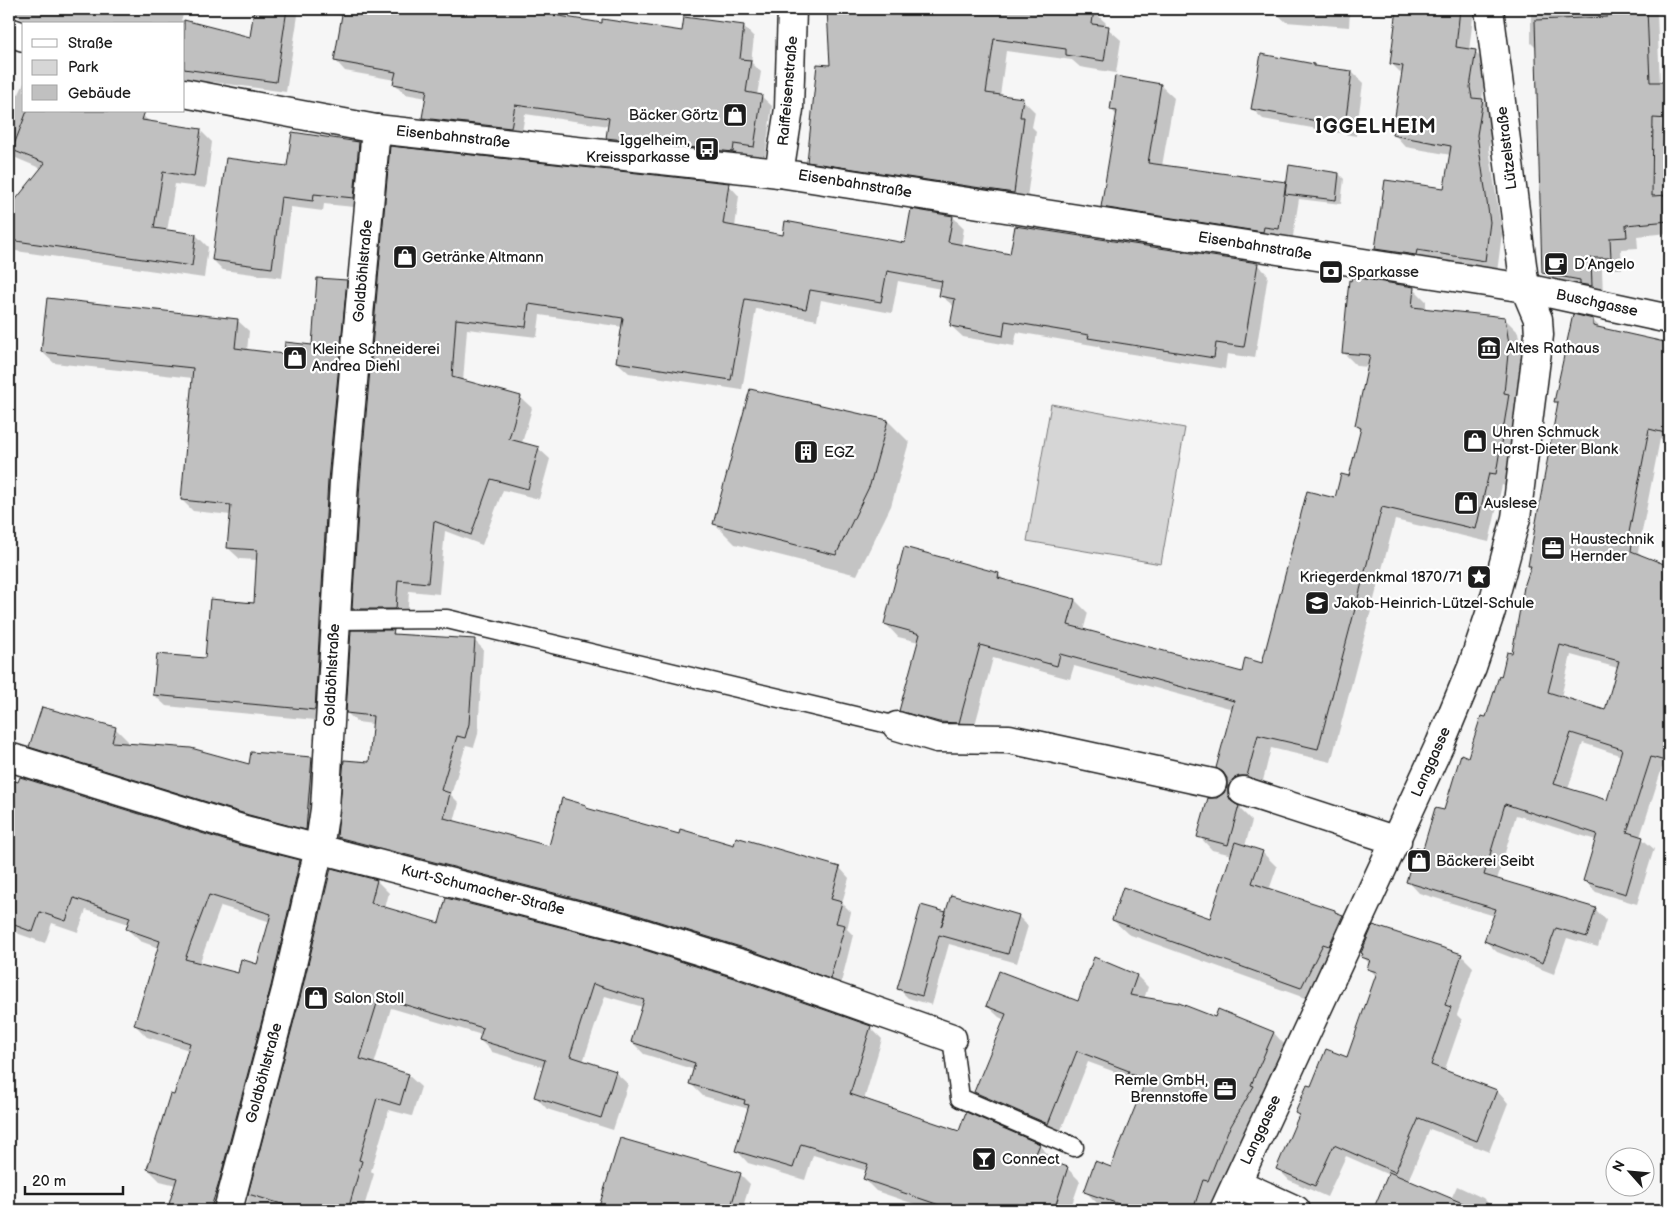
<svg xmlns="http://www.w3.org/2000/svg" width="1678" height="1219" viewBox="0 0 1678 1219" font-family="'Balsamiq Sans',sans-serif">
<rect width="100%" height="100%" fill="#f6f6f6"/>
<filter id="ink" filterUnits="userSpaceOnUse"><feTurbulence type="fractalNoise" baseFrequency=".02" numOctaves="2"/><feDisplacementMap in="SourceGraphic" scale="10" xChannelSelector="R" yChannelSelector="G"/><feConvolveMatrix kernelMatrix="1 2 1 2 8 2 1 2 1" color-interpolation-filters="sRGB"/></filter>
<g filter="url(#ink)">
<polygon fill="#d6d6d6" stroke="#797979" points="1051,404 1185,428 1161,564 1027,541"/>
<g fill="#0003" fill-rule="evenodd">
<polygon points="9,9 186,9 181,20 251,39 255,9 513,9 603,24 683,32 686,18 744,27 754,37 751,62 761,72 757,95 761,96 772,106 765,157 744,154 743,162 617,148 607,138 609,126 525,114 521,138 434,128 424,118 427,98 405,94 395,84 395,80 345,71 335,60 343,16 299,9 286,92 213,82 213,85 184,77 184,24 31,24 9,12"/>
<polygon points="828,9 1080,9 1093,11 1106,23 1106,27 1121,40 1116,73 1080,67 1072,60 1006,51 1000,96 1022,99 1035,112 1032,127 1036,131 1026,205 821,174 809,161 832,66"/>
<polygon points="1275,9 1350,9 1349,27 1286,22 1275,12"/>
<polygon points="1398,9 1474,9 1469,51 1475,52 1487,64 1482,100 1495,113 1489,148 1502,234 1497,272 1388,261 1376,249 1445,190 1451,155 1406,147 1394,134 1403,75 1392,64"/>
<polygon points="1531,9 1653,9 1657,13 1664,180 1669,180 1669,233 1637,236 1638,248 1621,249 1622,269 1602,269 1603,297 1555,284 1544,272 1537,49 1531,43"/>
<polygon points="1314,65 1316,68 1352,72 1363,83 1356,136 1263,119 1252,109"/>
<polygon points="24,83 24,111 129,111 143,116 150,122 200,130 212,142 206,188 175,184 167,231 196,235 208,247 204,278 9,250 9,210 42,169 9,155 9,89 19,94"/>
<polygon points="1160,85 1174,98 1162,166 1288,185 1339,174 1344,179 1341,204 1299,199 1292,242 1116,220 1102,206 1117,116 1111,109"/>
<polygon points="359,143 369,153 364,208 324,204 323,211 291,207 282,278 223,270 213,260 288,167"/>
<polygon points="391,148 728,184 739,196 735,227 784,236 906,244 953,217 964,228 961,246 1011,256 1257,264 1268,275 1255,358 1227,354 1225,369 1101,349 1098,346 1017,332 1014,346 963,337 951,326 955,307 940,295 941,289 898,281 892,313 821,300 817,320 756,309 742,390 629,373 617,362 623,327 540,315 537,337 467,329 463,382 520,397 532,408 522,443 538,448 550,459 539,499 503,490 482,545 445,531 439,594 409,591 407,620 365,620 354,609"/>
<polygon points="346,281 357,292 326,721 166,706 154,695 207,660 255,604 258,560 240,559 228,548 231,515 193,511 182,500 193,378 54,363 42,352 237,320 249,331 247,351 285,355 313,346"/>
<polygon points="1413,288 1426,301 1426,310 1504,318 1518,332 1522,358 1509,487 1502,485 1489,542 1395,520 1331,762 1271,748 1261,789 1241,800 1241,810 1252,821 1245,846 1262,852 1277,867 1269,890 1335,911 1357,931 1316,1002 1128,934 1113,920 1211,919 1232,855 1212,850 1199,836 1218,799 1225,794 1228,787 1228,778 1218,768 1233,709 1074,666 1070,679 993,658 972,736 914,724 901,711 919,642 898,637 885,623 998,574 1006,582 1075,600 1088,613 1083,631 1243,674 1262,664 1336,500 1350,478 1361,430 1356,425 1369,367 1357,366 1343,352"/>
<path d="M 1592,320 L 1602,329 L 1669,343 L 1669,442 L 1660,439 L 1638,552 L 1644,557 L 1669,567 L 1669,770 L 1662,768 L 1640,837 L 1654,849 L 1637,904 L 1596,892 L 1584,880 L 1596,840 L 1516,815 L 1497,880 L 1595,909 L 1606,920 L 1598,947 L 1567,938 L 1554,974 L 1497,952 L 1485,941 L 1495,916 L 1419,893 L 1408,881 L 1445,812 L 1513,654 L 1532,568 L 1530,565 L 1559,405 L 1556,401 ZM 1571,655 L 1618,668 L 1606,712 L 1561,697 ZM 1583,743 L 1622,756 L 1608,802 L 1568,789 Z"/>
<polygon points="888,421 909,442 891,506 857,575 735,544 714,523"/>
<polygon points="393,631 397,636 474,640 483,649 478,734 474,747 466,745 451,795 459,803 454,822 550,848 586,806 589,810 680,836 735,846 737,839 840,868 849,878 842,903 851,912 847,929 853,935 840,987 347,846 338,837 370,763 373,724 357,722 347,713"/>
<polygon points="115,728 128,741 127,744 250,765 312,758 325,771 319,842 44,759 31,747"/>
<path d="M 9,780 L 300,861 L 312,874 L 227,1210 L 168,1210 L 176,1185 L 160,1181 L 148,1169 L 175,1097 L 189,1050 L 147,1037 L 135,1025 L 159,948 L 140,941 L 127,929 L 129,924 L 86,910 L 78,932 L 52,923 L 45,943 L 19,934 L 9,924 L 13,904 L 11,895 L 9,894 ZM 221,906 L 271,922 L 258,965 L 238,975 L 199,964 Z"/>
<polygon points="332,870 377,881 389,893 385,908 439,924 870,1027 882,1039 864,1100 959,1132 1039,1145 1051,1157 1049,1162 1067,1168 1080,1181 1070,1210 932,1210 876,1191 864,1179 867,1171 813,1155 805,1180 748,1163 736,1150 749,1109 703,1096 691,1084 695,1070 644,1054 632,1042 643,1007 605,996 583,1062 615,1072 628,1084 613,1130 547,1109 535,1096 544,1067 492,1052 480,1040 482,1035 391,1008 374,1065 408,1075 421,1087 412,1116 389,1110 371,1171 374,1174 363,1210 245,1210 302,994"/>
<polygon points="945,913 1018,916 1028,926 1017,963 949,944 932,1005 908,998 898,988"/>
<polygon points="1461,955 1473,967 1457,1015 1462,1020 1444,1072 1497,1091 1508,1103 1489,1152 1430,1129 1408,1181 1451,1199 1457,1186 1483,1198 1492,1207 1499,1210 1374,1210 1389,1175 1346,1156 1327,1197 1289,1180 1277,1168 1300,1117 1297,1113 1311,1088 1348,1059 1377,977 1369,968 1370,964 1363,957"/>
<polygon points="1137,976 1148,987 1144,999 1216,1019 1219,1010 1274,1033 1285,1045 1262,1096 1265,1098 1239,1143 1213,1206 1217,1210 1118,1210 1097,1203 1085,1191 1112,1168 1145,1085 1137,1080 1088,1062 1059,1135 987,1104 976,1092 1005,1020 999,1017 987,1006 1079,1002"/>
<polygon points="620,1139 740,1174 750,1184 742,1210 599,1210"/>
</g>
<g fill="#c0c0c0" stroke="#1c1c1c" fill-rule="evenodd">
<polygon points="254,9 287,9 276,82 184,69 184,20 250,37"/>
<polygon points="343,9 517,9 602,23 602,19 682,31 684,17 744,25 740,59 751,60 746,92 762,95 754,147 734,144 733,152 606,138 609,118 515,105 511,128 422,118 427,90 393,84 396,72 334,61"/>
<polygon points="827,9 1094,9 1092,24 1109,26 1104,61 1066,55 1066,49 994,39 986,93 1023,98 1020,117 1024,117 1014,193 807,162 817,64 830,65"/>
<polygon points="1397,9 1460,9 1456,47 1476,50 1470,87 1472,98 1483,99 1477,135 1490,222 1485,261 1417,250 1416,255 1375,249 1385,180 1444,188 1451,146 1392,135 1403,66 1390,64"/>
<polygon points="1607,9 1647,9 1650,82 1669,82 1669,119 1653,118 1652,196 1669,195 1669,221 1626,225 1627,237 1610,238 1611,258 1591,258 1592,286 1580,284 1580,280 1542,273 1535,20 1607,17"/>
<polygon points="1261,54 1314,64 1314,66 1352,71 1345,126 1251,109"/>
<polygon points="1115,76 1161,84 1148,163 1286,182 1279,229 1264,227 1263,232 1101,207 1117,111 1110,110"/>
<polygon points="27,111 145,111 142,120 201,129 194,177 163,172 154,228 196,234 192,266 9,240 9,208 45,163 12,150"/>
<polygon points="292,132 359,142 354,198 314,194 313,201 281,197 272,268 212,260 226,158 287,166"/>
<polygon points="390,146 729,183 723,224 783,235 785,221 905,243 911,209 953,216 948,242 1010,254 1015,226 1258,263 1244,347 1216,343 1214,358 1088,338 1089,335 1005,321 1003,336 950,326 955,299 939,296 942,281 887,271 881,302 810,290 806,309 745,299 731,380 616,362 623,318 529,304 526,327 456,319 452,377 521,396 509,439 539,447 528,489 491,479 471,535 434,521 428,583 398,580 396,609 352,609 360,482"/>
<polygon points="1289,165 1339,173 1336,200 1285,194"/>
<polygon points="1352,277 1414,287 1412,307 1505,317 1509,344 1504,393 1509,394 1496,474 1489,473 1476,529 1382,507 1318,749 1258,735 1247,776 1239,776 1233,779 1228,787 1228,795 1231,801 1239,806 1228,845 1197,837 1208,798 1217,798 1224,793 1227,787 1227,778 1223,772 1216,768 1234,701 1060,654 1057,666 980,645 959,723 939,722 899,711 920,634 884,624 904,547 999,573 998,578 1075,599 1068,625 1242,672 1245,658 1262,663 1307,491 1335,498 1341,474 1349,476 1361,428 1355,425 1370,355 1342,353 1349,280 1351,281"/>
<polygon points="317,278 347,280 328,480 315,710 153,695 157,654 205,658 210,599 254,603 257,550 227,548 231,505 181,500 193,368 41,352 47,298 238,319 235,348 284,354 285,342 312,345"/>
<path d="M 1573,314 L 1593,319 L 1593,326 L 1669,343 L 1669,434 L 1649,429 L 1627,543 L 1632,544 L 1631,551 L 1669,566 L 1669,762 L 1651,757 L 1627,832 L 1643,837 L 1626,894 L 1583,881 L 1597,834 L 1505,804 L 1484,875 L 1596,908 L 1587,937 L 1556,928 L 1543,963 L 1484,941 L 1496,909 L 1406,882 L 1416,847 L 1423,849 L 1435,808 L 1444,810 L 1461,754 L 1468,757 L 1481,716 L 1486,717 L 1499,676 L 1501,677 L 1507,652 L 1512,653 L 1524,587 L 1531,566 L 1528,566 L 1558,402 L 1554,402 ZM 1560,645 L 1619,661 L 1605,710 L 1548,692 ZM 1571,733 L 1622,749 L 1607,800 L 1554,784 Z"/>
<polygon points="750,389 888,420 870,485 836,555 713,524"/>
<polygon points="351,630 394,630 393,634 475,639 469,724 465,738 457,736 441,790 450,793 444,818 549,846 562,798 586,805 586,808 679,834 680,829 734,845 736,837 840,867 831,899 842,902 836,923 845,925 830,979 747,949 628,912 337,837 344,760 369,762 373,716 346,713"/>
<polygon points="42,707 116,727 112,742 191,748 249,764 251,752 312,757 306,830 249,815 29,747"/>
<path d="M 20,777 L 240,845 L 300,860 L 271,986 L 218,1186 L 210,1210 L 192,1210 L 169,1204 L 177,1178 L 147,1169 L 170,1094 L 174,1095 L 190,1043 L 134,1025 L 160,941 L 126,929 L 130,917 L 74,898 L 66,921 L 40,912 L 33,932 L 9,923 L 9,779 L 18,782 ZM 209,895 L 271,914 L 257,964 L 241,959 L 238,973 L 185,959 Z"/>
<polygon points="1235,842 1263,851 1252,883 1335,910 1335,912 1343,915 1329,946 1323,944 1301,988 1112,920 1123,887 1210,918"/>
<polygon points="331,868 377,880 371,903 439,923 446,898 619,942 737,979 871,1026 850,1094 959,1131 966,1112 1040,1144 1035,1156 1068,1167 1054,1210 954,1210 863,1179 868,1164 801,1144 793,1168 735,1151 749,1105 744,1104 745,1100 689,1084 695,1063 631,1042 644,1000 593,984 570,1056 616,1071 601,1118 534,1097 545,1060 479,1040 483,1028 379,997 360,1059 409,1074 400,1105 377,1098 359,1160 362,1161 348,1210 302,1210 248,1194 301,994"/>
<polygon points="951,895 1019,915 1008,954 939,935 922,996 897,989 921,905 946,912 941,927"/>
<polygon points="1373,925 1462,954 1445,1005 1451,1007 1431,1065 1497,1090 1477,1141 1419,1118 1395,1172 1334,1145 1315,1186 1276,1169 1299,1115 1295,1113 1307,1085 1311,1086 1326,1049 1347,1057 1377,972 1367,969 1370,960 1361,957 1363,954 1361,953"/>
<polygon points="1094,957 1137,975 1130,995 1179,1003 1215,1017 1218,1009 1274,1032 1251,1085 1254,1086 1228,1131 1208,1181 1203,1180 1193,1210 1136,1210 1084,1192 1095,1161 1111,1167 1146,1080 1128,1073 1129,1071 1077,1051 1048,1124 974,1092 1006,1014 986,1006 999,971 1078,1001"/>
<polygon points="620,1138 741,1173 730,1210 598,1210"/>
<polygon points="1389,1172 1479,1210 1373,1210"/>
</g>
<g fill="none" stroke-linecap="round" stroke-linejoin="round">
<defs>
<g id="lane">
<polyline points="334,620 447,619 897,726"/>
<polyline points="952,1038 960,1098 1074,1147"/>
</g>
<g id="street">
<polyline points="1489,9 1525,288"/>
<polyline points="779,173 789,109 792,9"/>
<polyline points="897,726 937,738 1009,739 1212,783"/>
<polyline points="9,757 245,830 623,927 742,964 952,1038"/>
<polyline points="1243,791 1397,841"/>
<polyline points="1237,1183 1296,1210"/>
<polyline points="228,1210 286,990 319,849 325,809 344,481 376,129"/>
</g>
<g id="secondary">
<polyline points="9,32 24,37"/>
<polyline points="184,93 376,129 779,173 1525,288 1669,319"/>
<polyline points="1224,1210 1440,744 1472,667 1491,611 1516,518 1539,335 1538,319 1525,288"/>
</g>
</defs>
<use href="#lane" stroke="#1c1c1c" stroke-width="21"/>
<use href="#street" stroke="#1c1c1c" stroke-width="31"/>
<use href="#secondary" stroke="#1c1c1c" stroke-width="31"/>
<use href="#lane" stroke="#fff" stroke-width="18"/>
<use href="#street" stroke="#fff" stroke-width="28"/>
<use href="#secondary" stroke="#fff" stroke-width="28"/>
</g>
</g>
<defs>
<symbol id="shop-square" viewBox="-11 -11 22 22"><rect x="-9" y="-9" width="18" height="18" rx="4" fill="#1c1c1c" stroke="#fff"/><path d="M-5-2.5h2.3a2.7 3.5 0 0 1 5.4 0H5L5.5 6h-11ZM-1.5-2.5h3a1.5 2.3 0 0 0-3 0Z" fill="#fff"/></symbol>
<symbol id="bus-square" viewBox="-11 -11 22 22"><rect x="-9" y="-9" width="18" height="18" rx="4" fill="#1c1c1c" stroke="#fff"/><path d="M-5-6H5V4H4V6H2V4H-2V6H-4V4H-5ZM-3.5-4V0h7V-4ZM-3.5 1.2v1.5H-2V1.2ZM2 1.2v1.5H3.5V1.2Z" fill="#fff"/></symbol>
<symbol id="cafe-square" viewBox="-11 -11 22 22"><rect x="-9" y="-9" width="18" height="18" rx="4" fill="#1c1c1c" stroke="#fff"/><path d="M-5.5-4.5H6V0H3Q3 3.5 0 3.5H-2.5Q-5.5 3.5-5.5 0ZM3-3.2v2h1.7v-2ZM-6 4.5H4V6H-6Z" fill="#fff"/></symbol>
<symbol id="bank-square" viewBox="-11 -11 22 22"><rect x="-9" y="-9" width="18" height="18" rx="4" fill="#1c1c1c" stroke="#fff"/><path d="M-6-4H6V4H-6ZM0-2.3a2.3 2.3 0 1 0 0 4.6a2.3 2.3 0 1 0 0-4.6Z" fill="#fff"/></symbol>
<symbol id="museum-square" viewBox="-11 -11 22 22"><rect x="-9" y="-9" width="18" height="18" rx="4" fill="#1c1c1c" stroke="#fff"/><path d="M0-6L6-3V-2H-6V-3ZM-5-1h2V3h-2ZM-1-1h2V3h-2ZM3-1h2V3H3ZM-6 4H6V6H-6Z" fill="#fff"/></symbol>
<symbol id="building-square" viewBox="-11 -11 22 22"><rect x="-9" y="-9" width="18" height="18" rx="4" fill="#1c1c1c" stroke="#fff"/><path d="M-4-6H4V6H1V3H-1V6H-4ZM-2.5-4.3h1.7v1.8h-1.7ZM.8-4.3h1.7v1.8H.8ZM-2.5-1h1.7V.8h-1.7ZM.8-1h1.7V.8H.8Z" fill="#fff"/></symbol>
<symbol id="office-square" viewBox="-11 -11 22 22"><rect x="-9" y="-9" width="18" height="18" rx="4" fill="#1c1c1c" stroke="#fff"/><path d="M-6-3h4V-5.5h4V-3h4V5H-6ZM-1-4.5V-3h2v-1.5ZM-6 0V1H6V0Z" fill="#fff"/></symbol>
<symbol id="sight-square" viewBox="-11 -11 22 22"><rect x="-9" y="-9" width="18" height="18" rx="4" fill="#1c1c1c" stroke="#fff"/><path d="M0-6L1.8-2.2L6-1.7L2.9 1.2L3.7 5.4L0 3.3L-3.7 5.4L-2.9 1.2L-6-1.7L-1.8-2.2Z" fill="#fff"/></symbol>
<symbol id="school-square" viewBox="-11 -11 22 22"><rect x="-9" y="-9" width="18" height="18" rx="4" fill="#1c1c1c" stroke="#fff"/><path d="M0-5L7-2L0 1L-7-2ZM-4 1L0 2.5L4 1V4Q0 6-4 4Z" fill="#fff"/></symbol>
<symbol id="bar-square" viewBox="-11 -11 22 22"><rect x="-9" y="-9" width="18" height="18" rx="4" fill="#1c1c1c" stroke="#fff"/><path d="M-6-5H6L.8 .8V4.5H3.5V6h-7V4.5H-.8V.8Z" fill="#fff"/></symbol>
</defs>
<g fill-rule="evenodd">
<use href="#shop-square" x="721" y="101" width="28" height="28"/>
<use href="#bus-square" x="693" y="135" width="28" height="28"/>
<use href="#shop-square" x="391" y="243" width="28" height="28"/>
<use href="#cafe-square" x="1542" y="250" width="28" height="28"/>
<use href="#bank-square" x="1317" y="258" width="28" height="28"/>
<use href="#museum-square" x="1475" y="334" width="28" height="28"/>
<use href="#shop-square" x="281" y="344" width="28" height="28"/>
<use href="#shop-square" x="1461" y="427" width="28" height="28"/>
<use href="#building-square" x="792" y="438" width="28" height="28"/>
<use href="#shop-square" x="1452" y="489" width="28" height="28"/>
<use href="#office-square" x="1539" y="534" width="28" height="28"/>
<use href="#sight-square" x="1465" y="563" width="28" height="28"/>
<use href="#school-square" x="1303" y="589" width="28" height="28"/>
<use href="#shop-square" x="1405" y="847" width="28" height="28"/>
<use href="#shop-square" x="302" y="984" width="28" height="28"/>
<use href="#office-square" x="1211" y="1075" width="28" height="28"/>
<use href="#bar-square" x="970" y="1145" width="28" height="28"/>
</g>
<g text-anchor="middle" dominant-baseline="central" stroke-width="4.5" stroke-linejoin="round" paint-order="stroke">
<g font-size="15" fill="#1c1c1c" stroke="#fff">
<text transform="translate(788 91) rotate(-85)">Raiffeisenstraße</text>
<text transform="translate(453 137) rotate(6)">Eisenbahnstraße</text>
<text transform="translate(1507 148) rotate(-97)">Lützelstraße</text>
<text transform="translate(855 184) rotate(9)">Eisenbahnstraße</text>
<text transform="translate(1255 246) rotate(9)">Eisenbahnstraße</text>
<text transform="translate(363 271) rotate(-85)">Goldböhlstraße</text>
<text transform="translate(1597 303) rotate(12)">Buschgasse</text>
<text transform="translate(332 675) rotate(-87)">Goldböhlstraße</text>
<text transform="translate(1431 762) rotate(-66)">Langgasse</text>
<text transform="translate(483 890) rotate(14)">Kurt-Schumacher-Straße</text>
<text transform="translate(264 1073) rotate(-75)">Goldböhlstraße</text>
<text transform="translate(1261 1130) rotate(-65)">Langgasse</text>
</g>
<g font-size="15" fill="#1c1c1c" stroke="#fff" text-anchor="start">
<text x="718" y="115" text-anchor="end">Bäcker Görtz</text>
<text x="690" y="140" text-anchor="end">Iggelheim,<tspan x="690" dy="17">Kreissparkasse</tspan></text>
<text x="422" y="257">Getränke Altmann</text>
<text x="1574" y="264">D´Angelo</text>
<text x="1348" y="272">Sparkasse</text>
<text x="1506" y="348">Altes Rathaus</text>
<text x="312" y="349">Kleine Schneiderei<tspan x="312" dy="17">Andrea Diehl</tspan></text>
<text x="1492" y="432">Uhren Schmuck<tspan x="1492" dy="17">Horst-Dieter Blank</tspan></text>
<text x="824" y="452">EGZ</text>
<text x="1484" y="503">Auslese</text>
<text x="1570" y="539">Haustechnik<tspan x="1570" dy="17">Hernder</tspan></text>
<text x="1462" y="577" text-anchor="end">Kriegerdenkmal 1870/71</text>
<text x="1334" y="603">Jakob-Heinrich-Lützel-Schule</text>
<text x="1436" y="861">Bäckerei Seibt</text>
<text x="334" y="998">Salon Stoll</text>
<text x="1208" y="1080" text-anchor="end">Remle GmbH,<tspan x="1208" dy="17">Brennstoffe</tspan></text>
<text x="1002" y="1159">Connect</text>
</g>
<g font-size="20" font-weight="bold" letter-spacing="1" fill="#1c1c1c" stroke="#fff">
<text x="1376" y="127">IGGELHEIM</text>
</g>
</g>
<rect width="1678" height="1219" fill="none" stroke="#fff" stroke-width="30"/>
<rect x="15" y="15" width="1648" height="1189" fill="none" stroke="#1c1c1c" stroke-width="2" filter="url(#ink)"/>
<rect x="22" y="22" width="162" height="90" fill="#ffffff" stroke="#a4a4a4"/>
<rect x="32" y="39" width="25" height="8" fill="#ffffff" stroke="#a4a4a4"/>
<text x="68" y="48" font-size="15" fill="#1c1c1c">Straße</text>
<rect x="32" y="60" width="25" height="15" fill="#d6d6d6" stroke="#a4a4a4"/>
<text x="68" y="72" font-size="15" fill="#1c1c1c">Park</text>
<rect x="32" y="85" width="25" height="15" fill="#c0c0c0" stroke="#a4a4a4"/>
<text x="68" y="98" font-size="15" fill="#1c1c1c">Gebäude</text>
<g transform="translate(1630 1172) rotate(297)"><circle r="24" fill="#ffffff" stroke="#a4a4a4"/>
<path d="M0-4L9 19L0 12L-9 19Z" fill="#1c1c1c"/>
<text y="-8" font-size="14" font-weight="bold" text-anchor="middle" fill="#1c1c1c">N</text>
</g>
<path d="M25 1186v8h98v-8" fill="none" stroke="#1c1c1c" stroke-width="2.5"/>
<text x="32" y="1186" font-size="15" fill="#1c1c1c" stroke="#ffffff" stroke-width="4" paint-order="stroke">20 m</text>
</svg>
